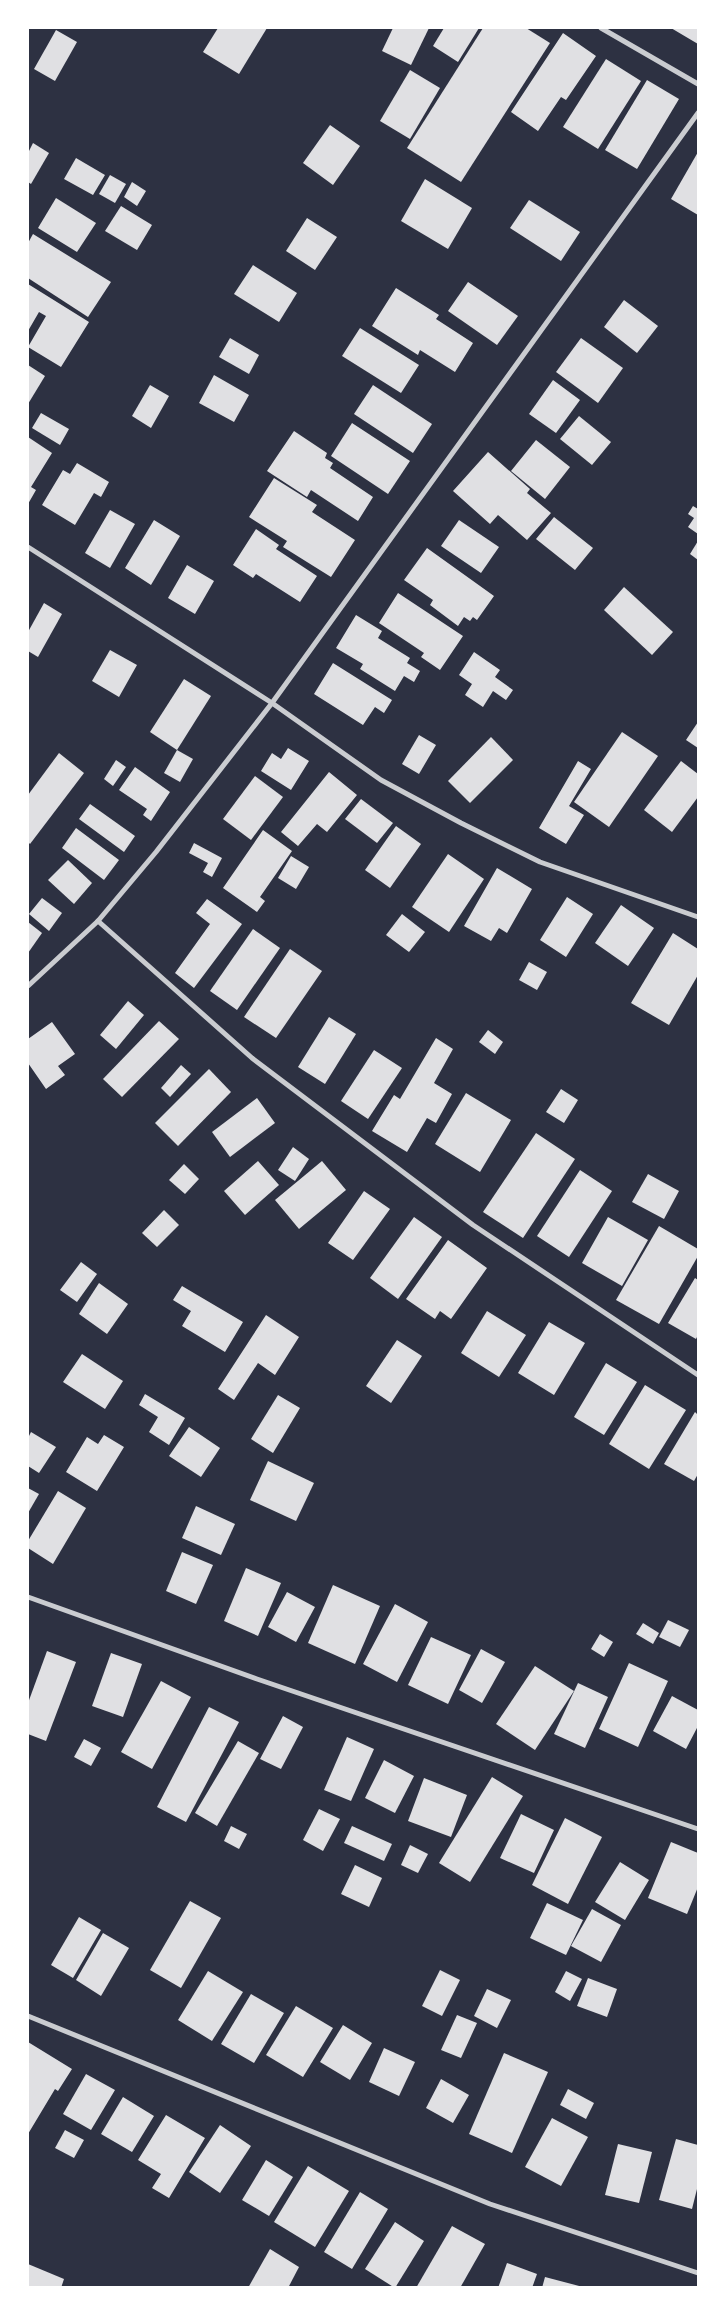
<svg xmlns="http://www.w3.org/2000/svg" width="726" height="2315" viewBox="0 0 726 2315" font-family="'PT Sans',sans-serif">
<rect width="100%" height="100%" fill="#2d3142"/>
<g fill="#e0e0e3">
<polygon points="218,28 267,28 239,74 203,52"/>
<polygon points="393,28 429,28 411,65 382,51"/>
<polygon points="444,28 479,28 458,62 433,46"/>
<polygon points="483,28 526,28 550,43 461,182 407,148"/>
<polygon points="671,28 698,28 698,44"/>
<polygon points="56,30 77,42 55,81 34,69"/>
<polygon points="563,33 596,56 566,100 561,97 538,131 511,112"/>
<polygon points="606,59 641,81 598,149 563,127"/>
<polygon points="410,70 440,88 410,139 380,121"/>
<polygon points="647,80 679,99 637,169 605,150"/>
<polygon points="330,125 360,146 333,185 303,163"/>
<polygon points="33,143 49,153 31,184 28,182 28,153"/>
<polygon points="698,152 698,215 671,199"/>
<polygon points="76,158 105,175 93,195 64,179"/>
<polygon points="110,175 126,184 115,203 99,194"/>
<polygon points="425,179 472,208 448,249 401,221"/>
<polygon points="132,182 146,191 137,206 124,197"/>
<polygon points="56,198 96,223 77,252 38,228"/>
<polygon points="529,200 580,232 561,261 510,228"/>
<polygon points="121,206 152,225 137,250 105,231"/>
<polygon points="307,218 337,237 315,270 286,251"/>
<polygon points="33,234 111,282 88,317 28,278 28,243"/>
<polygon points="253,265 297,293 279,322 234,294"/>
<polygon points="468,282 518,316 497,345 448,311"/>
<polygon points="28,284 89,322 61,367 28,347 46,316 39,312 28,331"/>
<polygon points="396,288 439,315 436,319 473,343 455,372 420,350 418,355 372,326"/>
<polygon points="624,300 658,326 637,353 604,327"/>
<polygon points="360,328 419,365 401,393 342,356"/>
<polygon points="230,338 259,355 249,374 219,357"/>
<polygon points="581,338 623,368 598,403 556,372"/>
<polygon points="28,365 45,376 28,404"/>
<polygon points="214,375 249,395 234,422 199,403"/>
<polygon points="553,380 580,400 556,433 529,414"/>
<polygon points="150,385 169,396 151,428 132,416"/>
<polygon points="373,385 432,424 413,453 354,414"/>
<polygon points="41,413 69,429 60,445 32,428"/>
<polygon points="579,416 611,442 592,465 560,439"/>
<polygon points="352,423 410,461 388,494 331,456"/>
<polygon points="294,431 327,453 325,458 333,463 330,468 373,497 358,521 311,490 307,497 267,471"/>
<polygon points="28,437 52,453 31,487 36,490 28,504"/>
<polygon points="536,440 570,467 545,499 511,471"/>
<polygon points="488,452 530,489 527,493 551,513 527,540 498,515 490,524 453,491"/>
<polygon points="77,463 109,482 101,497 94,493 75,525 42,505 63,470 70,474"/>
<polygon points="274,478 317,505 312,512 355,540 331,577 283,547 287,541 249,517"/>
<polygon points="693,506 698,509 698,534 688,527 694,518 688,514"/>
<polygon points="110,510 135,524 110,568 85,553"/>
<polygon points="554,517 593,548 575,570 536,539"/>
<polygon points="154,520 180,536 151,585 125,568"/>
<polygon points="459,520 499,547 481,573 441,546"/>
<polygon points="256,529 279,545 276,549 317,576 300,602 256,574 253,578 233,565"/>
<polygon points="698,541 698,560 690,554"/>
<polygon points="427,548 494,596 477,620 473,617 470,621 464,617 458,626 430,605 433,600 404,580"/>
<polygon points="187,565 214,581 195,614 168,598"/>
<polygon points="624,587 673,632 652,655 604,610"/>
<polygon points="398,593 463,636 440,670 421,657 424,653 379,623"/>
<polygon points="44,603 62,614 38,657 28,651 28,632"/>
<polygon points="356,615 382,631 378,638 410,658 407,663 420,671 414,682 404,676 395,691 360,669 363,664 336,648"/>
<polygon points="110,650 137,665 119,697 92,681"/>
<polygon points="474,652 500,670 495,677 513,690 506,700 493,691 483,707 465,695 472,684 459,675"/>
<polygon points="333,663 392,700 384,713 375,707 363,725 314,694"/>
<polygon points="184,679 211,696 177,750 150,732"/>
<polygon points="698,722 698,748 686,740"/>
<polygon points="622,732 658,756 609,827 574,802"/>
<polygon points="419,735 436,745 419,774 402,764"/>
<polygon points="491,737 513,760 470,803 448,781"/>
<polygon points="288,748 309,761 291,790 261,771 272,753 281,759"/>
<polygon points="177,750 193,759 180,782 164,773"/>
<polygon points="59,753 84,773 30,844 28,842 28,795"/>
<polygon points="116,760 126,767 113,786 104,779"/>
<polygon points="578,761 591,769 569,806 584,815 566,844 539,828"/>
<polygon points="681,761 698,774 698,797 672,832 644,810"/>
<polygon points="135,767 170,792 151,821 143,815 147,809 119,790"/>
<polygon points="329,772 357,795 327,832 317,824 298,846 281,832"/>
<polygon points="255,776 283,797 251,840 223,819"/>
<polygon points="361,799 393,823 377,843 345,819"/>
<polygon points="90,804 135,836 124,852 79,819"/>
<polygon points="396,826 421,844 390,888 365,870"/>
<polygon points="76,828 119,860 104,880 62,848"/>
<polygon points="263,830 292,851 260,897 265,901 257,912 223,888"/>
<polygon points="194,843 222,858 212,877 203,872 208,863 189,853"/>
<polygon points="448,854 484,879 449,932 412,907"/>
<polygon points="291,856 309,867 296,889 278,878"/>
<polygon points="68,860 92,883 74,904 48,880"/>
<polygon points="497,868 532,889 507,933 499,928 491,941 464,926"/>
<polygon points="567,897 593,914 566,957 540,940"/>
<polygon points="42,898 62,913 49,931 29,914"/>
<polygon points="207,899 242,924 194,988 175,973 210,924 196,913"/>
<polygon points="621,905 654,928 628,966 595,943"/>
<polygon points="402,914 425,932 409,952 386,935"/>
<polygon points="28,922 42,933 28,953"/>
<polygon points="253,929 280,948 237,1010 210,991"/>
<polygon points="673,933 698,949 698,975 669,1025 631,1003"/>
<polygon points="290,949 322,971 276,1038 244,1017"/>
<polygon points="529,962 547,972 537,990 519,980"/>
<polygon points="128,1001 144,1015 116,1049 100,1035"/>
<polygon points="329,1017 356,1034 325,1084 298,1067"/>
<polygon points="159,1021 179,1039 122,1097 103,1079"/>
<polygon points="52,1022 75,1054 58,1066 65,1075 46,1089 28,1063 28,1039"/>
<polygon points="488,1030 503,1042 495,1054 479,1042"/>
<polygon points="436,1038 453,1049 434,1083 452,1094 436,1123 427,1118 407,1152 372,1131 394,1095 400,1099"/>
<polygon points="374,1050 402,1068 368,1119 341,1101"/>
<polygon points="181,1065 191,1074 170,1097 161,1088"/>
<polygon points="209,1069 231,1092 178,1146 155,1123"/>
<polygon points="561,1089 578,1100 564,1123 546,1112"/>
<polygon points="466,1093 511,1120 480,1172 435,1144"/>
<polygon points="257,1098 275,1123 230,1157 212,1132"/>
<polygon points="536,1133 575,1159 523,1238 483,1212"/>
<polygon points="293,1147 309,1159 295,1181 278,1170"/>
<polygon points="258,1161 279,1185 245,1215 224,1191"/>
<polygon points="322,1161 346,1190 299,1229 275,1200"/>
<polygon points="184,1164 199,1179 185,1194 169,1180"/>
<polygon points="580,1170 612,1191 569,1257 537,1236"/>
<polygon points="648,1174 679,1191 664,1219 632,1202"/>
<polygon points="364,1191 390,1209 353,1260 328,1243"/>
<polygon points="164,1210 179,1225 157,1247 142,1233"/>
<polygon points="414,1217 442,1237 398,1299 370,1278"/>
<polygon points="608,1217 648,1240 622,1286 582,1263"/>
<polygon points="659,1226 698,1249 698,1256 659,1324 616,1300"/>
<polygon points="448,1240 487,1268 451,1319 440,1311 435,1319 406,1299"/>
<polygon points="81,1262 97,1274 77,1302 60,1290"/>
<polygon points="695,1278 698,1280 698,1335 696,1339 668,1323"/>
<polygon points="99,1283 128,1304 107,1334 79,1314"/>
<polygon points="182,1286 243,1322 225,1352 182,1326 191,1311 173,1300"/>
<polygon points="487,1311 526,1335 499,1377 461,1353"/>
<polygon points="266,1315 299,1337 275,1375 258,1363 234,1400 218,1389"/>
<polygon points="549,1322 585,1343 554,1395 518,1373"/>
<polygon points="397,1340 422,1356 391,1403 366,1386"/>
<polygon points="82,1354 123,1381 105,1409 63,1382"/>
<polygon points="606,1363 637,1382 604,1435 574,1417"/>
<polygon points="645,1385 686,1410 649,1469 609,1444"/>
<polygon points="145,1394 185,1418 169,1445 149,1432 158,1417 139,1405"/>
<polygon points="278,1395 300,1408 273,1453 251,1439"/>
<polygon points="695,1412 698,1415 698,1474 694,1481 664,1464"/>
<polygon points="189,1427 220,1448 201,1477 169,1456"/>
<polygon points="31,1432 56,1447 39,1473 28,1466 28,1438"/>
<polygon points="104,1435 124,1447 97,1491 66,1472 87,1437 98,1444"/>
<polygon points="268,1461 314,1483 296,1521 250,1500"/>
<polygon points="28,1488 39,1494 28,1513"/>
<polygon points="58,1491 86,1508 53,1564 28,1548 28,1541"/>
<polygon points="196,1506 235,1524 221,1555 182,1538"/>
<polygon points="182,1552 213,1565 196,1604 166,1591"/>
<polygon points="246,1568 281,1583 258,1636 224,1621"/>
<polygon points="333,1585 380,1606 355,1664 308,1643"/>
<polygon points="287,1592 315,1607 296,1642 268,1627"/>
<polygon points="395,1604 428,1622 397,1682 363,1664"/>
<polygon points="668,1620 689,1630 680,1647 659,1637"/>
<polygon points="643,1623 659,1633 653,1644 636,1634"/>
<polygon points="600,1634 613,1642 604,1657 591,1649"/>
<polygon points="431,1637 471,1655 448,1704 408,1685"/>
<polygon points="481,1649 505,1662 482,1703 459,1690"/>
<polygon points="47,1651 76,1662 46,1741 28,1734 28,1703"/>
<polygon points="111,1653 142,1664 123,1717 92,1706"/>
<polygon points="629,1663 668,1681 638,1747 599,1729"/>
<polygon points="535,1666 574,1691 535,1750 496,1724"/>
<polygon points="161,1681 191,1697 152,1769 121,1752"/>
<polygon points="578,1683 608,1697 585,1748 554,1734"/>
<polygon points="672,1696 698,1710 698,1726 686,1749 653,1731"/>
<polygon points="209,1707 239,1722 186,1822 157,1807"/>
<polygon points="283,1716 303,1727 281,1769 260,1759"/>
<polygon points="347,1737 374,1749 351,1801 324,1790"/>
<polygon points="84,1739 101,1748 91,1766 74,1757"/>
<polygon points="238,1741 259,1753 217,1826 195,1813"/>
<polygon points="384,1760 414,1776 395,1813 365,1798"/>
<polygon points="492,1777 523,1796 470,1882 439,1863"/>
<polygon points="424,1778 467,1795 451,1837 408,1821"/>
<polygon points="319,1809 340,1819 323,1851 303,1840"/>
<polygon points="521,1814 554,1830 534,1873 500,1858"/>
<polygon points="565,1818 602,1837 568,1904 532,1885"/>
<polygon points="231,1826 247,1834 239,1849 224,1841"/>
<polygon points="352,1826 392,1844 384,1861 344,1843"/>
<polygon points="671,1842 698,1853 698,1887 687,1914 648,1898"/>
<polygon points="410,1845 428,1854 418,1873 401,1865"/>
<polygon points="620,1862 649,1880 625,1920 595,1902"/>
<polygon points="355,1865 382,1878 369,1907 341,1894"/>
<polygon points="190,1901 221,1918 181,1988 150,1970"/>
<polygon points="547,1903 583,1920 566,1955 530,1938"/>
<polygon points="592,1909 621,1925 601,1962 571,1946"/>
<polygon points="79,1917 101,1930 73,1978 51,1965"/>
<polygon points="103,1933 129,1948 101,1996 76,1980"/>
<polygon points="440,1970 460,1980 442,2016 422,2006"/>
<polygon points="208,1971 243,1992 212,2041 178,2020"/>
<polygon points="566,1971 582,1979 570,2001 555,1992"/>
<polygon points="588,1978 617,1989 607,2017 577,2006"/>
<polygon points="487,1989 511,2000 497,2028 474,2016"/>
<polygon points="251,1994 284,2013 254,2063 221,2044"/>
<polygon points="296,2006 333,2028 303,2077 266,2055"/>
<polygon points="457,2015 477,2023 461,2058 441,2050"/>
<polygon points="343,2025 372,2043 350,2080 320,2062"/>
<polygon points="28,2042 72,2069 58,2091 55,2089 28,2134"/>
<polygon points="384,2048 415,2062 399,2096 369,2082"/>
<polygon points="504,2053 548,2072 512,2153 469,2134"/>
<polygon points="86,2074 115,2090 91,2130 63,2114"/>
<polygon points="441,2079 469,2095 453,2123 426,2108"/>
<polygon points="568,2089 594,2103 586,2119 560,2105"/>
<polygon points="123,2097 154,2116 132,2152 101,2134"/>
<polygon points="166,2115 205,2138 169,2198 152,2188 161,2174 138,2160"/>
<polygon points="552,2118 588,2137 561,2186 525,2167"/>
<polygon points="220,2125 251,2146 220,2193 189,2172"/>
<polygon points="65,2130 84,2140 74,2158 55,2148"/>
<polygon points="676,2139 698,2145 698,2185 692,2209 659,2200"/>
<polygon points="618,2144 652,2152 639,2203 605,2195"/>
<polygon points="266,2160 293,2177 269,2216 242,2200"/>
<polygon points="308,2166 349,2191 315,2247 274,2222"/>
<polygon points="360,2192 388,2209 352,2269 324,2252"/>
<polygon points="395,2222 424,2241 395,2288 365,2269"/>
<polygon points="452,2226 485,2244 460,2288 416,2288"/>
<polygon points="270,2249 299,2267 288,2288 248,2288"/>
<polygon points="507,2263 537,2274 532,2288 498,2288"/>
<polygon points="28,2264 64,2279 61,2288 28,2288"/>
<polygon points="545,2277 583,2287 582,2288 542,2288"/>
</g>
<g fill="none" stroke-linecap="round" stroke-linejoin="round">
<g stroke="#caccd0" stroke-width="5">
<polyline points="601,28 698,84"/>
<polyline points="28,547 272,703 381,780 461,823 540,862 698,917"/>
<polyline points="98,921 252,1058 473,1225 698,1375"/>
<polyline points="28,986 98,921 156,852 272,703 698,113"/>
<polyline points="28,1597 257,1679 698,1829"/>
<polyline points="28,2016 490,2204 698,2273"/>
</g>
</g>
<rect width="726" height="2315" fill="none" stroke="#ffffff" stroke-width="58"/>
</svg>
